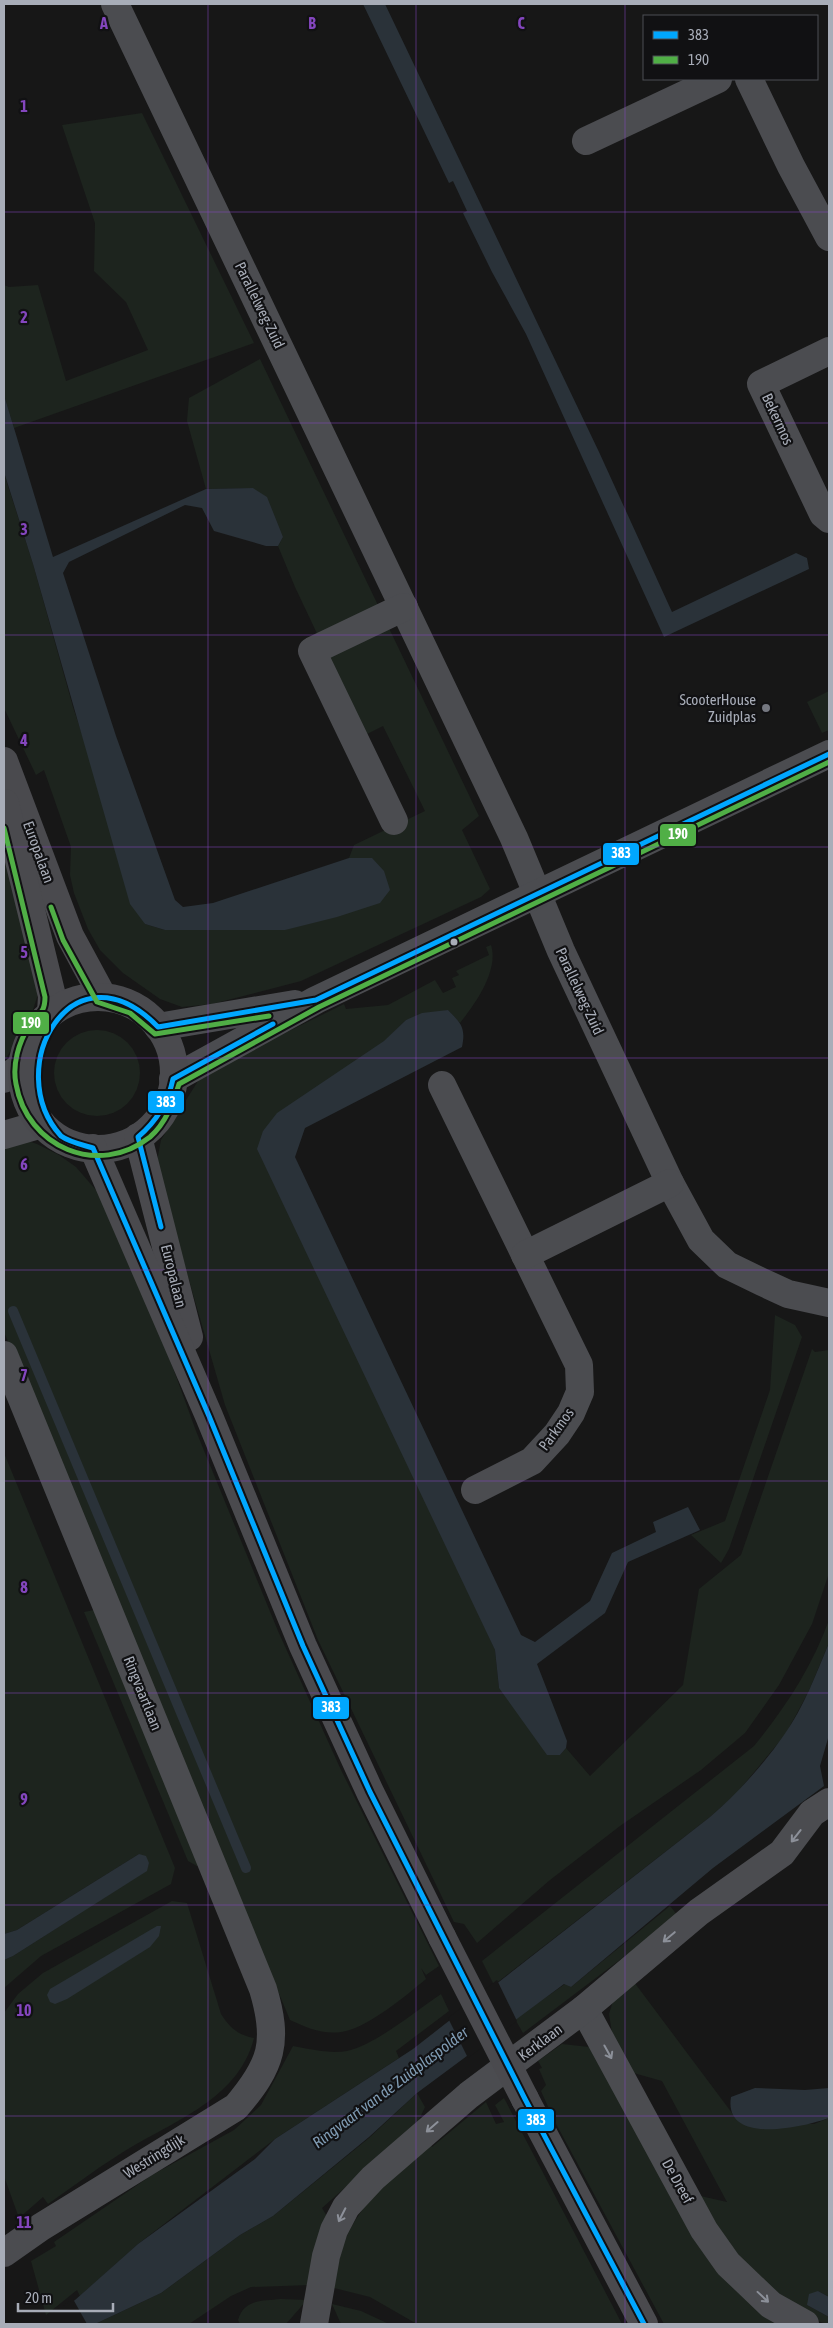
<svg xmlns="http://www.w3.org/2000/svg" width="833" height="2328" viewBox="0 0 833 2328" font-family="'Asap Condensed',sans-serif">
<rect width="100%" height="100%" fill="#171717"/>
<g fill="#1d241e">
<polygon points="142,113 254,343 14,428 4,395 4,285 9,287 38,285 66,381 148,350 126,302 94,271 95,223 62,125"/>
<polygon points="260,359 479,816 462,830 490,889 481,897 301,981 212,1004 182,1007 160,999 123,973 100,950 88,929 74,893 70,875 71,847 44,770 36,775 4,708 4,473 33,564 73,707 145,924 165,930 285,930 372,858 349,858 354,845 425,811 383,726 365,735 295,587 278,546 283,537 253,488 206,489 187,421 189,398"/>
<polygon points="829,691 829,730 822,733 807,702"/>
<polygon points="4,847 38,994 32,1013 4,1062"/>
<path d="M 491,945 C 499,970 476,1003 460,1023 L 448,1010 L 406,1020 L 385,1041 L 263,1131 L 495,1650 L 499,1688 L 560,1755 L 566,1748 L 590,1776 L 683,1685 L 699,1589 L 741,1555 L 812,1349 L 815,1352 L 829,1350 L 829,1573 L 812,1624 L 779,1685 L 745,1733 L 701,1770 L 620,1826 L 550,1880 L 477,1943 L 464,1924 L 454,1922 L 318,1640 L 225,1405 L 156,1166 L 161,1140 L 198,1081 L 208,1071 L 344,1004 L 346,1009 L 388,1005 L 435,980 L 443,993 L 456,987 L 452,978 L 459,975 L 456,971 L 489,955 L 486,947 Z"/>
<circle cx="97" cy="1073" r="43"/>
<path d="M 25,1140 L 37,1144 L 59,1155 L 76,1167 L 102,1197 L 169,1357 L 196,1431 L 278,1631 L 341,1770 L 439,1966 L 426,1975 L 421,1968 L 426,1979 C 407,1995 369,2026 346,2031 C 326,2036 307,2028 290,2020 L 4,1332 L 4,1144 Z"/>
<polygon points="775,1315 795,1325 802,1337 729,1549 721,1563 691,1535 725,1521 770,1390"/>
<polygon points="4,1453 175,1868 171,1884 41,1956 4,1988 4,1960 13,1956 146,1871 149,1863 139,1854 17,1930 4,1934"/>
<polygon points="94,1610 200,1865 197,1866 188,1861 84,1612"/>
<path d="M 829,1620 L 829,1643 L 808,1693 L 785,1735 L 735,1795 L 710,1817 L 494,1985 L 482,1961 L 754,1746 C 785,1708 812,1667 829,1620 Z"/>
<path d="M 172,1901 L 187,1903 L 221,2014 C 230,2028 238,2035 254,2038 C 238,2102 167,2123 117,2156 C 93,2171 71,2188 48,2204 L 43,2197 L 19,2218 L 4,2176 L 4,2013 L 18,1994 L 43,1973 Z"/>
<polygon points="670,1906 678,1916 523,2033 515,2019 565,1984 571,1987"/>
<path d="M 631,1978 L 732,2113 L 743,2124 L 814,2124 L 829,2118 L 829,2297 L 818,2291 L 807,2305 L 829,2317 L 829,2324 C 805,2323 737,2262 724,2242 C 714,2227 705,2211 696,2195 L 727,2202 L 662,2081 L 630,2072 L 613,2039 L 609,2014 L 616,1991 Z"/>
<path d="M 441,1994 L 449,2011 L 396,2051 L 399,2058 L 275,2139 L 138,2244 L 80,2296 L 77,2290 L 46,2315 L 31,2261 L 56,2246 L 54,2242 L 152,2175 L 234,2130 L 261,2105 L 293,2046 C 310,2049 330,2054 347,2051 C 375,2045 416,2011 441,1994 Z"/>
<polygon points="562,2044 589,2047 597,2053 785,2324 664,2324 554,2120 541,2091 546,2085 539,2069 542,2068 538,2061"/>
<polygon points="417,2093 425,2107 417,2124 322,2208 328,2218 311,2285 251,2287 231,2296 189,2324 95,2324 161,2293 240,2235 273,2216 369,2138"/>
<path d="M 504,2098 L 622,2324 L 417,2324 L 370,2297 L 334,2288 C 336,2273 339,2257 344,2243 C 360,2201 398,2172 429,2142 L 432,2147 L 486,2102 L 496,2124 L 504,2122 L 495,2105 Z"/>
<path d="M 281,2299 L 307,2300 L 286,2324 L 240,2324 L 238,2320 C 244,2299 262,2301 281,2299 Z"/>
<polygon points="332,2304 361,2311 389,2324 341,2324"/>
</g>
<g fill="#2a3239">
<polygon points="363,4 385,4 599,452 672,612 796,553 807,558 809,569 664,637 526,334 492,272 463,213 467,211 453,181 449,183"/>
<polygon points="4,395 53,557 206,489 253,488 267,497 283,537 278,546 266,546 214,531 202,508 185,505 69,562 63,573 116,736 175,900 183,907 213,903 349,858 372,858 384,871 390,890 380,903 337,917 285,930 165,930 145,924 130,904 33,564 4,472"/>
<path d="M 448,1010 C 461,1023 466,1028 462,1047 L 305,1128 L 295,1157 L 521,1635 L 535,1642 L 590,1601 L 612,1553 L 656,1532 L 653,1522 L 688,1507 L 700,1530 L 628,1562 L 605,1613 L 537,1664 L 567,1741 L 566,1748 L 560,1755 L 547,1755 L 499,1688 L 495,1650 L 257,1149 L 263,1131 L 277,1113 L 384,1041 L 406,1020 L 422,1013 Z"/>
<path d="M 829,1643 L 829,1735 L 820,1766 L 824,1786 L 713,1868 L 571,1987 L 564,1984 L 417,2093 L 369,2137 L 273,2216 L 240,2235 L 161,2293 L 95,2324 L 41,2324 L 75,2300 L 138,2244 L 255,2159 L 275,2139 L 413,2049 L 710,1817 C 738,1793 763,1765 784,1735 C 804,1707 816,1674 829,1643 Z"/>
<polygon points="139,1854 146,1856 149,1863 147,1871 13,1956 4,1960 4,1934 17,1930"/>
<polygon points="157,1926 161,1926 159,1936 150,1947 67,1999 55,2004 50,2002 47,1995 50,1989"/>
<path d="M 755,2088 L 805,2090 L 829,2088 L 829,2118 C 804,2127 723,2146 731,2097 Z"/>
<polygon points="818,2291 829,2297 829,2317 807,2305 809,2294"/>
</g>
<g fill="#171717">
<polygon points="497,1980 517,2021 468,2058 448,2018"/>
<polygon points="73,2299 87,2324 38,2324 40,2322"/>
</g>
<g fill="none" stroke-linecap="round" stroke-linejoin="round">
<polyline stroke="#2a3239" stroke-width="10" points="13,1311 246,1868"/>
<g stroke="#4b4c50" stroke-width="28">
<polyline points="115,4 514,838 561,951 670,1183 701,1240 727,1265 762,1282 788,1294 829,1303"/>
<polyline points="749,79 791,166 829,237"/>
<polyline points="586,141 718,79"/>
<polyline points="829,351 761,384 823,514 829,519"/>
<polyline points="394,821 312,651 404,607"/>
<polyline points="4,1079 22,1066"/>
<polyline points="442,1085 579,1365 580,1392 571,1413 557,1434 532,1461 475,1490"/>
<polyline points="4,1135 42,1124"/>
<polyline points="525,1255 670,1183"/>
<path d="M 4,1355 L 263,1989 C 279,2042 272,2065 236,2107 L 41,2227 L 4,2253"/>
<polyline points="584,2009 704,2230 728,2264 771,2305 805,2324"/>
<polyline points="314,2324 326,2256 334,2230 346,2207 373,2178 469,2095 584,2009 699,1912 782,1853 812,1813 829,1802"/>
</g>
<g stroke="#4b4c50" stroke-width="28">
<polyline points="158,1027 295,1004"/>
<polyline points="173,1079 316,1000 829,754"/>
</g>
<g stroke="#4a4a4e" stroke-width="28">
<polyline points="4,761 70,936 103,997"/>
<polyline points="5,803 52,996 51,1013"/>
<circle cx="98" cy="1073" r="76"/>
<polyline points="138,1137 189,1337"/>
<polyline points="93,1148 209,1416 303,1646 370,1792 442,1937"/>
<polyline points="525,2099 644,2324"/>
</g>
<polyline stroke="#4a4a4e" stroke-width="28" points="442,1937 525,2099"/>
<defs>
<g id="bus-1">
<path d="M 161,1227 L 138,1137 C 157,1121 168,1103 173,1079 L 273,1024"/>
<path d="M 644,2324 L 525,2099 L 370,1792 L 303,1646 L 209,1416 L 93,1148 C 83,1145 69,1142 61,1136 C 0,1069 73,939 158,1027 L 316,1000 L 829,754"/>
</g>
<g id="bus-2">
<path d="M 4,828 L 45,997 C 45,1014 38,1013 29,1026 C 19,1042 12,1064 16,1084 C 27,1147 98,1178 150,1137 C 166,1123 173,1103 179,1084 L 319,1007 L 829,762"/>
<polyline points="51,907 63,940 97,1002 130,1013 155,1034 269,1016"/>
</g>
</defs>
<use href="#bus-1" stroke="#111113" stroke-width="9"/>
<use href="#bus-2" stroke="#111113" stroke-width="9"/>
<use href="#bus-1" stroke="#00a7ff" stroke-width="5"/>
<use href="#bus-2" stroke="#50af46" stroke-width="5"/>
</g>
<defs><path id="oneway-shaft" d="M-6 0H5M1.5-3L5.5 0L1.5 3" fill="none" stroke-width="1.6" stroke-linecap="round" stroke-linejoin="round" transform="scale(1.25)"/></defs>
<g stroke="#8c9099">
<use href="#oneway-shaft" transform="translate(796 1836) rotate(128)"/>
<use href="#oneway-shaft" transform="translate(669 1937) rotate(140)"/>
<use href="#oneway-shaft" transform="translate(608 2052) rotate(61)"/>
<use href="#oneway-shaft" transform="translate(432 2127) rotate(139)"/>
<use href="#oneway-shaft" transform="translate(342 2215) rotate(117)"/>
<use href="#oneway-shaft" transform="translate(763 2297) rotate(43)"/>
</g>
<path fill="none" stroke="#8446be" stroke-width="1" stroke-opacity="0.55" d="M 208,4 L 208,2324M 416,4 L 416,2324M 625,4 L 625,2324M 4,212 L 829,212M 4,423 L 829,423M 4,635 L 829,635M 4,847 L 829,847M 4,1058 L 829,1058M 4,1270 L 829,1270M 4,1481 L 829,1481M 4,1693 L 829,1693M 4,1905 L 829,1905M 4,2116 L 829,2116"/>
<circle fill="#757880" stroke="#111113" stroke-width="2" cx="766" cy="708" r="5"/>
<circle fill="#a8adb8" stroke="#111113" stroke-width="2" cx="454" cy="942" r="4.5"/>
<g text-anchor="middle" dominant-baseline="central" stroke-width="4.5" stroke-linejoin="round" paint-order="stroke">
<g font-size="15" fill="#a8adb8" stroke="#111113">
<text transform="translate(260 305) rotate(64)">Parallelweg-Zuid</text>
<text transform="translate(778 419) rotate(65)">Bekermos</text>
<text transform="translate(39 852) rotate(70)">Europalaan</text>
<text transform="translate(580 991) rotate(65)">Parallelweg-Zuid</text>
<text transform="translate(174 1276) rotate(76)">Europalaan</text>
<text transform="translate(556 1429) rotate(-54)">Parkmos</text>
<text transform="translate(143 1693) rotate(68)">Ringvaartlaan</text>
<text transform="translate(540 2042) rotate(-37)">Kerklaan</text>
<text transform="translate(154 2156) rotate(-32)">Westringdijk</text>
<text transform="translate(678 2181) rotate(61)">De Dreef</text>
</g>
<g font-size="15" fill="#a8adb8" stroke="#111113" text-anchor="end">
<text x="756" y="699">ScooterHouse<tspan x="756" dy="17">Zuidplas</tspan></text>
</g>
<g font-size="16" font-style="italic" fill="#7f9bb3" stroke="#111113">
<text transform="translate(390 2087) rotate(-37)">Ringvaart van de Zuidplaspolder</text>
</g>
</g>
<g font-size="16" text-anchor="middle" font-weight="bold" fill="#8446be" stroke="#111113" stroke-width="4.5" stroke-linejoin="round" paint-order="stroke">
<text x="104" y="29">A</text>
<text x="312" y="29">B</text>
<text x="521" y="29">C</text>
<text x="24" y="112">1</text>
<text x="24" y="323">2</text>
<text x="24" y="535">3</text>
<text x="24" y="746">4</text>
<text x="24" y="958">5</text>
<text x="24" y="1170">6</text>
<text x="24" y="1381">7</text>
<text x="24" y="1593">8</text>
<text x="24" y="1805">9</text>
<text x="24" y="2016">10</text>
<text x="24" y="2228">11</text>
</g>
<g stroke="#111113" stroke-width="2">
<rect x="659" y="823" width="38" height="24" rx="5" fill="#50af46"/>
<rect x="602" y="842" width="38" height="24" rx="5" fill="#00a7ff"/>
<rect x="12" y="1011" width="38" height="24" rx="5" fill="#50af46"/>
<rect x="147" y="1090" width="38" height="24" rx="5" fill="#00a7ff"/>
<rect x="312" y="1696" width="38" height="24" rx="5" fill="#00a7ff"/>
<rect x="517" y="2108" width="38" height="24" rx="5" fill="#00a7ff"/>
</g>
<g font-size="14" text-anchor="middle" font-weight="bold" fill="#fff">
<text x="678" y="839">190</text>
<text x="621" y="858">383</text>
<text x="31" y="1028">190</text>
<text x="166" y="1107">383</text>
<text x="331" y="1712">383</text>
<text x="536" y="2125">383</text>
</g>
<rect width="833" height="2328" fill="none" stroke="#a8adb8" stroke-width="10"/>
<rect x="643" y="15" width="175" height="65" fill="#111113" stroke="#4d4f55"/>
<rect x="653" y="31" width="25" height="8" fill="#00a7ff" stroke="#4d4f55"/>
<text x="688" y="40" font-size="15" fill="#a8adb8">383</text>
<rect x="653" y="56" width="25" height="8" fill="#50af46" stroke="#4d4f55"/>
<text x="688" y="65" font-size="15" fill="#a8adb8">190</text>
<path d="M18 2303v8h95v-8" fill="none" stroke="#a8adb8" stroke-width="2.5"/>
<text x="25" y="2303" font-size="15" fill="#a8adb8" stroke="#111113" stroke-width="4" paint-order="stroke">20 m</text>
</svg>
